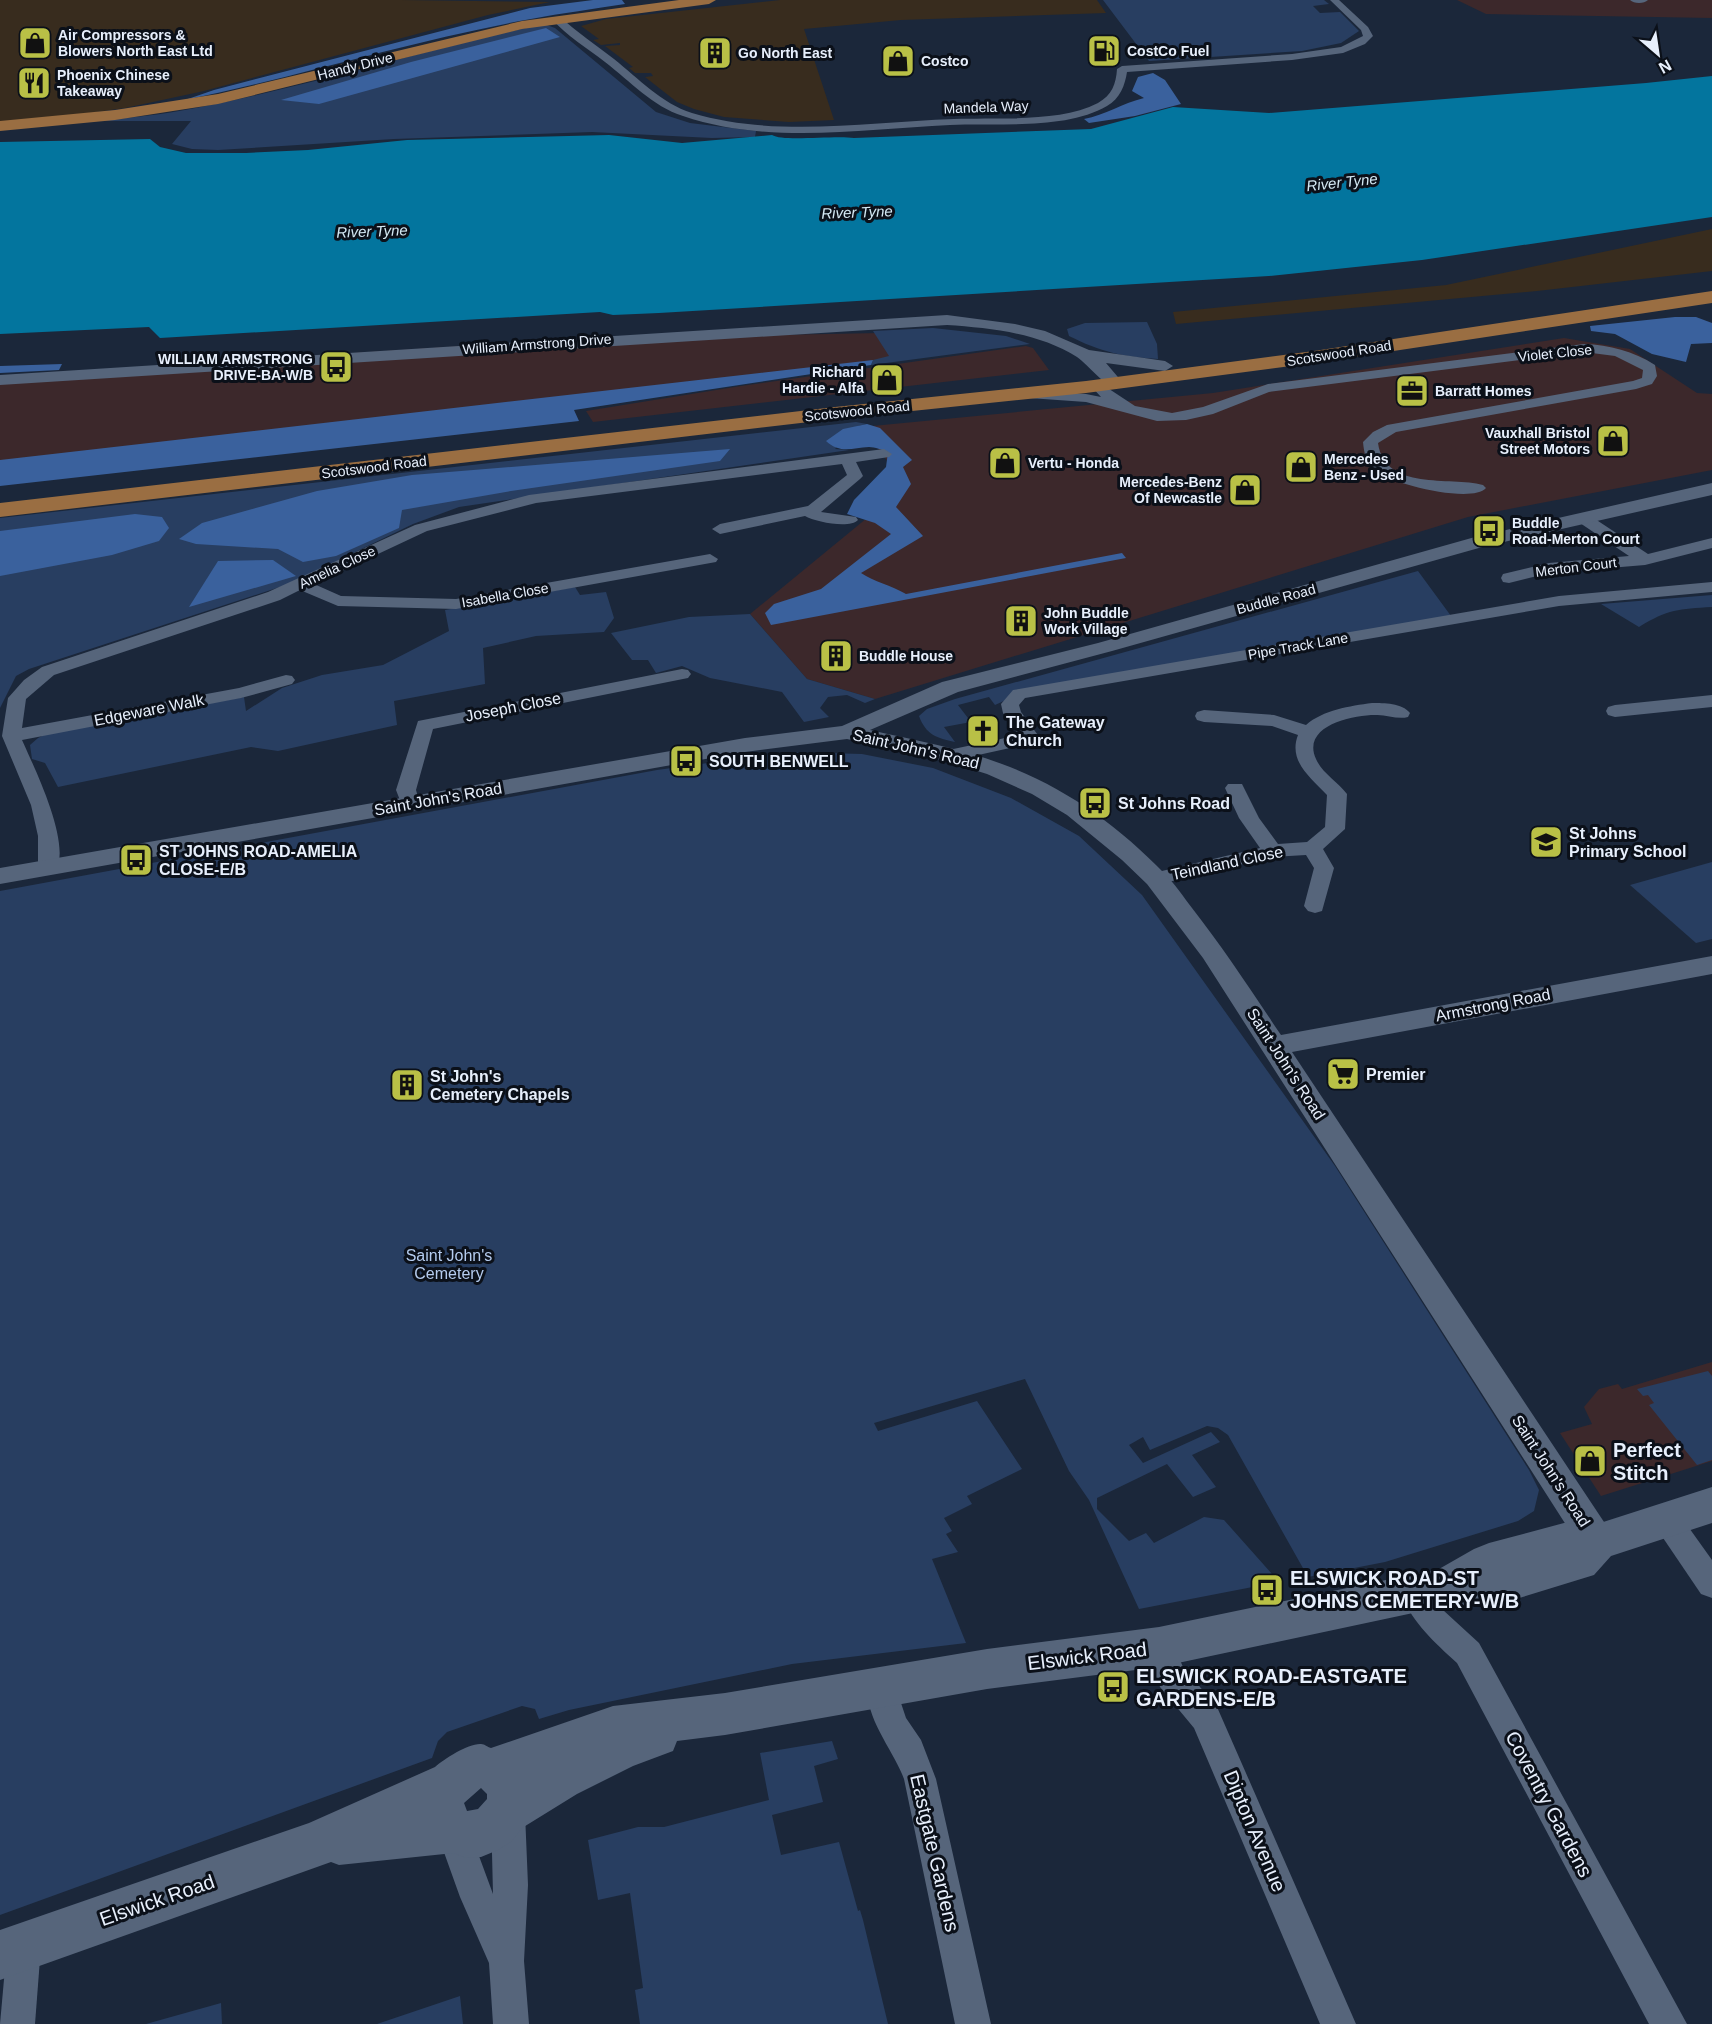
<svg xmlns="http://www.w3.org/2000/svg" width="1712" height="2024" viewBox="0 0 1712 2024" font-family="Helvetica,sans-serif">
<rect width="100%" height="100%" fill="#1b273a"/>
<g fill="#3c282b">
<polygon points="1457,0 1712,0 1712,18 1486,14"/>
<polygon points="881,333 893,359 0,466 0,376 573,339"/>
<polygon points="1564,338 1630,349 1697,393 1712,394 1712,470 1468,517 875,699 807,679 750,614 906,486 862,427 1213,393"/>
<polygon points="1026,346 1033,348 1049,370 593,422 586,411 741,386"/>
<polygon points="1712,1362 1712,1461 1601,1496 1560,1433 1592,1424 1584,1407 1599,1389 1618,1384 1622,1389"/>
</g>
<g fill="#382c1e">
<polygon points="0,0 402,0 550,2 488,15 204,91 125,108 39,120 0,122"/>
<polygon points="780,0 1097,0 1106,13 901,20 804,29 834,120 789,122 724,117 694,109 677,102 645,77 653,76 651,73 635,73 629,68 633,67 605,46 620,45 620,43 601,45 593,40 599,39 581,26 606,19"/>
<polygon points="1712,229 1712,271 1537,291 1176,324 1173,312 1446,285"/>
</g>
<g fill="#283e61">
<polygon points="1103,0 1324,0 1329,4 1313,6 1320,13 1340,12 1359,31 1341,43 1302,51 1149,61"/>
<path d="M 544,24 L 555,28 L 656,112 L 690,123 L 756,131 L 755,137 L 712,138 L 592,132 L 394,139 L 218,150 L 192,149 L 172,144 L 191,121 L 97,121 C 124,118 152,116 179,111 C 302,89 422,50 544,24 Z"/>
<path d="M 1147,322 L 1157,344 L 1158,359 C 1123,357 1101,352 1069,336 L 1067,329 L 1085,323 Z"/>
<polygon points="933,328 1006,336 1030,344 871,365 873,360 889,356 873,331"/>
<polygon points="856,422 867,424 858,426 835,449 849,450 459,507 413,524 289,584 29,669 16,676 0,708 0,518"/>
<path d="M 1418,571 L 1451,616 L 1006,700 L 995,705 L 989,697 L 958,705 L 971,722 L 944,727 L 955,742 C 937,738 926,735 919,716 L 927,709 L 955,699 Z"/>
<polygon points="575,587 580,595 606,592 614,618 604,632 536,636 483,648 485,684 394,701 397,725 278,751 251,747 58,787 45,763 32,759 30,745 38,738 48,733 244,697 246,711 282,688 322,675 383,665 449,631 445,610"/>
<path d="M 1712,595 L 1712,607 C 1679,609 1668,609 1639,627 L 1601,604 Z"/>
<polygon points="750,614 807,679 875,699 865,703 847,695 828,697 820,708 829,717 804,722 782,692 710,678 682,666 656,673 648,660 632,660 611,633 689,617"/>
<polygon points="788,752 862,754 933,768 1011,798 1079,836 1142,895 1335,1166 1529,1470 1539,1490 1534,1511 1518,1521 1385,1562 1308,1577 1228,1435 1218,1428 1207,1426 1150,1450 1143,1437 1129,1445 1143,1463 1211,1432 1220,1442 1192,1455 1216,1487 1193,1497 1167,1464 1097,1498 1097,1509 1129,1541 1146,1533 1154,1543 1204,1517 1224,1520 1279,1582 1139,1609 1089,1500 1069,1471 1025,1379 874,1423 878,1431 977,1401 1022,1469 967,1496 972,1504 944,1518 952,1531 946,1534 958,1552 932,1559 966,1643 792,1664 569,1710 539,1719 535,1709 522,1706 447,1732 438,1741 432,1758 0,1915 0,891 657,770"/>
<polygon points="1712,862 1712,939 1696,943 1630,885"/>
<polygon points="1708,1371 1712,1376 1712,1460 1697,1465 1649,1405 1654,1403 1648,1395 1643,1396 1637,1389"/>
<polygon points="832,1741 838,1759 814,1766 823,1802 772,1815 781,1855 839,1842 858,1911 860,1910 863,1920 888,2024 640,2024 635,1990 643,1988 630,1893 598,1900 588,1840 638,1827 664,1827 769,1800 760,1753"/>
<polygon points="460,1996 463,2024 377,2024"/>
<polygon points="221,2003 222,2024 146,2024"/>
</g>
<g fill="#3a619d">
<path d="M 593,0 L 622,0 L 625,4 C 594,9 562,13 531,19 C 414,40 301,76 185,100 L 214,90 L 530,8 Z"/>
<polygon points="546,28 560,37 319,104 281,100 411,62"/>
<path d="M 1153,73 L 1165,80 L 1181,104 L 1135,116 L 1089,123 L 1084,119 C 1105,115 1123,103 1144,98 L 1132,91 L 1138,77 Z"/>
<polygon points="1675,317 1696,317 1712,323 1712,343 1691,344 1686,362 1652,354 1615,334 1591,331 1590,326"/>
<polygon points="873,360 871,365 574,410 579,421 0,486 0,460"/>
<polygon points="62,364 59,370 0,373 0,366"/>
<path d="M 867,424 L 880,428 L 912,460 L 903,467 L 911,484 L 896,507 L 923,536 L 861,573 C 874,582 891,585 906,594 L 1122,553 L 1126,558 L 771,625 L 765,613 L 774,604 L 821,589 L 891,534 L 875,523 L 847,514 L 854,500 L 886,467 L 888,452 C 882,450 875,447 869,447 C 852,448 840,454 826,441 L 843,429 Z"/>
<polygon points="730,449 720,461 511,491 402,510 399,528 336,556 303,562 278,549 196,544 179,539 202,523 317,491 412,475"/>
<polygon points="135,514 162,517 169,528 159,541 112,555 0,576 0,531"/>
<polygon points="273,560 296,576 189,607 218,561"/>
</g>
<path fill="#03759e" d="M 1712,76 L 1712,217 L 1422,260 L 1269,276 L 659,313 L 613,315 L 600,312 L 160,338 L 149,327 L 0,334 L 0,142 L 150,139 L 160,147 L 186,153 L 246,153 L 308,150 L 407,140 L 609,135 L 682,143 L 772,135 C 783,142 835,135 854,138 L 1091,129 L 1173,107 L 1269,113 L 1646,83 Z"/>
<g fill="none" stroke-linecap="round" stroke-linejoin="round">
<g fill="#56657b" fill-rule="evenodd">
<path d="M 1330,0 L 1339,0 L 1368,27 L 1373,36 L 1365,44 L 1343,53 L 1292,60 L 1127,72 C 1125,85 1120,99 1107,106 C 1066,130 997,123 950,125 C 863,129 768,145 683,116 C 652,106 631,82 605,62 C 587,48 567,36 552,19 L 560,17 C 577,32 596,45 614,59 C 639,79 661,103 692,113 C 776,138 868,122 954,119 C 998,117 1059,123 1098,103 C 1112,95 1116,84 1117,69 L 1122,66 L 1292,54 L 1341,47 L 1363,36 L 1361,30 Z"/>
<path d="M 1630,0 L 1648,0 C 1644,4 1634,4 1630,0 Z"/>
<path d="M 1584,344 C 1610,345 1633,351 1655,365 L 1657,376 L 1652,384 L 1636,389 L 1396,432 L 1378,443 C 1385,492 1450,476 1483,485 L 1486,488 C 1472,504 1391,484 1376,471 C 1366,463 1364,453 1363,442 L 1373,432 L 1387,425 L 1633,381 L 1642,378 L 1643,370 L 1615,356 L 1584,352 L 1269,392 L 1213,414 L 1186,420 L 1157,421 L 1086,402 L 1029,398 L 1022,394 L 1029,390 L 1086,394 L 1101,397 L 1090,385 L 1097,381 L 1135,406 L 1172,413 L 1203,407 L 1268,384 Z"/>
<path d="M 884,449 L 892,454 L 889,457 L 856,462 L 863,476 L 860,479 L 821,512 L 856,517 L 858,520 C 850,529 815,522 805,516 L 720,534 L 712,529 L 720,524 L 808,506 L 847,475 L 842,464 L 536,503 L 427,531 L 314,584 L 341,596 L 456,599 L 710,554 L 718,559 L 716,562 L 456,609 L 338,606 L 300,590 L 280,600 L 54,675 L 26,699 L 22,728 L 239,688 L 286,675 L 292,676 L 295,680 L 292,684 L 241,698 L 22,740 C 34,767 73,846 55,872 L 48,874 L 41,872 L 38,868 L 38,836 L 31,805 L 2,736 L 8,698 L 24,680 L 42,667 L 268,592 L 415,525 L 529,495 Z"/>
<polygon points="1583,513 1589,515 1648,554 1712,538 1712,548 1645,565 1549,573 1509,583 1503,582 1501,578 1503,574 1549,563 1629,556 1577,521 1575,518"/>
<polygon points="1712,582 1712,592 1559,606 1025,698 1019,705 1021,712 1040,738 1038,742 951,761 944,759 941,755 944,751 1019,735 1003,713 1001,704 1013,690 1019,689 1559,596"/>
<polygon points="682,669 688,670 691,674 688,678 433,729 416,790 420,804 417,808 403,808 396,790 418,721"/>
<polygon points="1712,695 1712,707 1615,717 1608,715 1606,711 1608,707 1615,705"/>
<path d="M 1372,703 C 1384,703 1402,703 1410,713 L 1408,717 C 1397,720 1386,714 1375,715 C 1352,715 1301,726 1316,759 C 1322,773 1338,782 1347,794 L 1345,829 L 1323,849 L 1334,868 L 1322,911 L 1315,913 L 1308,911 L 1304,906 L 1314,868 L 1306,855 L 1272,857 L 1156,885 L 1149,884 L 1146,879 L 1149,874 L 1260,848 L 1239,818 L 1225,788 L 1228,784 L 1242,784 L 1259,818 L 1278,844 L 1307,842 L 1325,827 L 1327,795 C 1310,777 1288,761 1298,735 L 1272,726 L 1204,722 L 1197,720 L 1195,716 L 1197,712 L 1204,710 L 1274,715 L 1306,725 C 1323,710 1350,706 1372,703 Z"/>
<polygon points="1667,1507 1677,1511 1712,1560 1712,1598 1701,1594 1657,1529 1652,1520 1657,1511"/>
<path d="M 1416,1581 L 1427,1585 L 1443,1610 L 1479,1643 L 1687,2024 L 1649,2024 L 1457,1663 C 1434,1642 1414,1624 1401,1595 L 1405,1585 Z"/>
<polygon points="1159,1633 1170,1637 1183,1667 1217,1707 1356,2024 1320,2024 1194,1728 1160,1687 1144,1647 1148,1637"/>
<path d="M 882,1674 L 893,1679 L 906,1718 L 921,1740 L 936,1779 L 991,2024 L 955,2024 L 904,1779 C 894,1750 857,1709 871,1679 Z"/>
<polygon points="508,1797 520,1801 525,1813 528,1885 524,1961 529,2024 493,2024 489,1963 460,1897 436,1830 441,1818 453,1813 465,1818 493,1894 491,1813 496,1801"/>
<polygon points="24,1929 36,1934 41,1946 35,2024 0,2024 7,1946 12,1934"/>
</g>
<g fill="#56657b" fill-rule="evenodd">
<path d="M 947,315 L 1015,324 L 1045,331 L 1089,350 L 1165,361 L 1173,366 L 1165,371 L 1106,363 L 1123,383 L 1121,387 C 1106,390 1090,366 1077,357 C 1039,333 991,328 947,325 L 0,385 L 0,375 Z"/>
<path d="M 1712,483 L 1712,495 L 1486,546 L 1112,651 L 958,692 L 870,730 C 914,740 959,748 1002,764 C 1063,786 1119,826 1164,873 C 1174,883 1183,896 1192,908 C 1224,949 1252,992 1281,1035 L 1712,956 L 1712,974 L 1292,1052 L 1610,1531 L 1615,1542 L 1610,1553 L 1597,1558 L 1584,1553 L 1203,958 L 1147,884 L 1122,860 L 1067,815 L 1032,794 L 987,774 L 945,761 L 847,739 L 745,752 L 0,884 L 0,868 L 745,738 L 842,726 L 942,682 L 1098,643 L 1475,537 Z"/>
</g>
<path fill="#56657b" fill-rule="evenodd" d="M 1712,1487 L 1712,1523 L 1611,1556 L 1594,1575 L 1503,1603 L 1446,1606 L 1159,1667 L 987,1689 L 725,1735 L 677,1741 L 673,1751 L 633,1766 L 577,1794 L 522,1828 L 511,1842 L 498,1850 L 481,1857 L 466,1858 L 454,1853 L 339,1865 L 331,1862 L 0,1980 L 0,1930 L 309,1823 L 435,1767 C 444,1759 469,1743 481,1744 C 485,1744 487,1747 491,1748 L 613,1706 L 725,1693 L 987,1649 L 1159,1627 L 1439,1569 L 1474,1549 L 1489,1543 L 1564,1523 L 1597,1524 ZM 481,1788 L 487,1794 L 487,1799 L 478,1809 L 467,1811 L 464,1803 Z"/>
<g fill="#9a6e42" fill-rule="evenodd">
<polygon points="679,0 716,0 709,4 522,29 218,104 115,120 0,131 0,121 115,110 218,94 522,21"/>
<polygon points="1712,291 1712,303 1314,363 1086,393 835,419 0,517 0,503 835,407 1086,381 1314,351"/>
</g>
</g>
<defs>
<symbol id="shop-square" viewBox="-11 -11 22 22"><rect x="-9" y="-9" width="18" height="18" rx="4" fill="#b9c046" stroke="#0b1019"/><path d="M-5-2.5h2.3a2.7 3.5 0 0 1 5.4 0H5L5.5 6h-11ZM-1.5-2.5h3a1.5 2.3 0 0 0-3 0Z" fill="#111"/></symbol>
<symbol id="fuel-square" viewBox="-11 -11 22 22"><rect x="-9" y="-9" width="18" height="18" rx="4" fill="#b9c046" stroke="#0b1019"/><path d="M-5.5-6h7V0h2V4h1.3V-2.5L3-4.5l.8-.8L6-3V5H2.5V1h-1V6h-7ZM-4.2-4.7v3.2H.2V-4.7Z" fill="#111"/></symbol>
<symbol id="building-square" viewBox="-11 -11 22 22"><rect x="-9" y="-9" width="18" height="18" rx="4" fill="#b9c046" stroke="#0b1019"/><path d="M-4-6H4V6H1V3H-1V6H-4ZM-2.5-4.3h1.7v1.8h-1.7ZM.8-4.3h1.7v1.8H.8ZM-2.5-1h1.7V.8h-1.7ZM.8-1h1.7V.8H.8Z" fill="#111"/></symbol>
<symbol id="restaurant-square" viewBox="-11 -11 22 22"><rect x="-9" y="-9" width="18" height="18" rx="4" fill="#b9c046" stroke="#0b1019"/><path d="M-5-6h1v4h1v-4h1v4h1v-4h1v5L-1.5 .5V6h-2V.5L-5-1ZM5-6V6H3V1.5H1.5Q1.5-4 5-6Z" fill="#111"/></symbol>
<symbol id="bus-square" viewBox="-11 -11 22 22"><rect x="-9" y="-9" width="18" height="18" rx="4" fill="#b9c046" stroke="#0b1019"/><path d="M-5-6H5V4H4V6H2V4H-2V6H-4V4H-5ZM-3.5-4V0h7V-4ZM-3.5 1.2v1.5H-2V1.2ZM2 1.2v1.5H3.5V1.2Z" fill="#111"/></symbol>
<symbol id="office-square" viewBox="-11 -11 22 22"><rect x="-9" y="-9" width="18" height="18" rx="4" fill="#b9c046" stroke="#0b1019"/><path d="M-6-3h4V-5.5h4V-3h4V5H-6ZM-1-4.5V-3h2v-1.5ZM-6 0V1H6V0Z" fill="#111"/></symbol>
<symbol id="church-square" viewBox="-11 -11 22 22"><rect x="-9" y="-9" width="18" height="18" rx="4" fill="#b9c046" stroke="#0b1019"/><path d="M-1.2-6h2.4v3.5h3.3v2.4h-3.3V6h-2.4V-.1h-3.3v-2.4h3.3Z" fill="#111"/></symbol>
<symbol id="school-square" viewBox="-11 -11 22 22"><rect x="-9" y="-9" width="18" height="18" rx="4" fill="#b9c046" stroke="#0b1019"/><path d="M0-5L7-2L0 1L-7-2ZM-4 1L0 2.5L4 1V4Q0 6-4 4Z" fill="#111"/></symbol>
<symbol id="supermarket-square" viewBox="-11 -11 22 22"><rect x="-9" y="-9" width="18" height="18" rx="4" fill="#b9c046" stroke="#0b1019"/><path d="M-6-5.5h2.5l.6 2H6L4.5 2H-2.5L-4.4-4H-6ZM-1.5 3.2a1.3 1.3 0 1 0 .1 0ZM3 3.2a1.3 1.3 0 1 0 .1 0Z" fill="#111"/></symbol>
</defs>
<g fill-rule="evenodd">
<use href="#shop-square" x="16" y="24" width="38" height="38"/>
<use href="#fuel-square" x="1085" y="32" width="38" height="38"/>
<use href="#building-square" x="696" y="34" width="38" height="38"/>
<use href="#shop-square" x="879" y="42" width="38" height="38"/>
<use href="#restaurant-square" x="15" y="64" width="38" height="38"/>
<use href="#bus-square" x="317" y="348" width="38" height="38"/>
<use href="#shop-square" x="868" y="361" width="38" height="38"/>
<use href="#office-square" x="1393" y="372" width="38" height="38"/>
<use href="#shop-square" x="1594" y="422" width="38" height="38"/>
<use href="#shop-square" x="986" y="444" width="38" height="38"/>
<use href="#shop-square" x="1282" y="448" width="38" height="38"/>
<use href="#shop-square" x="1226" y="471" width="38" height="38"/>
<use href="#bus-square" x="1470" y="512" width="38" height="38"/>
<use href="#building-square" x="1002" y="602" width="38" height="38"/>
<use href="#building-square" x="817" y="637" width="38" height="38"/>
<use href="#church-square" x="964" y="712" width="38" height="38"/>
<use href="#bus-square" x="667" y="742" width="38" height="38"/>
<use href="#bus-square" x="1076" y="784" width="38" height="38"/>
<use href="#school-square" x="1527" y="823" width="38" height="38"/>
<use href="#bus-square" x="117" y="841" width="38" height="38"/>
<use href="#supermarket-square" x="1324" y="1055" width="38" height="38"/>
<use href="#building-square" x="388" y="1066" width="38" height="38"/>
<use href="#shop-square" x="1571" y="1442" width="38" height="38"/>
<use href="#bus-square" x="1248" y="1571" width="38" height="38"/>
<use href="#bus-square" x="1094" y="1668" width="38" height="38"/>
</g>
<g text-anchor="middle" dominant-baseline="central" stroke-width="6" stroke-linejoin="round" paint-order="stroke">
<g font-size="14" font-weight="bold" fill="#e7effc" stroke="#0b1019" text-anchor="start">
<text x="58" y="35">Air Compressors &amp;<tspan x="58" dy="16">Blowers North East Ltd</tspan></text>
<text x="1127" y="51">CostCo Fuel</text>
<text x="738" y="53">Go North East</text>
<text x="921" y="61">Costco</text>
<text x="57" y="75">Phoenix Chinese<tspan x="57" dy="16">Takeaway</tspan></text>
<text x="313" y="359" text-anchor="end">WILLIAM ARMSTRONG<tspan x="313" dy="16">DRIVE-BA-W/B</tspan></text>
<text x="864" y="372" text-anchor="end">Richard<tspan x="864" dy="16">Hardie - Alfa</tspan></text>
<text x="1435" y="391">Barratt Homes</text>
<text x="1590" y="433" text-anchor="end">Vauxhall Bristol<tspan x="1590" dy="16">Street Motors</tspan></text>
<text x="1324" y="459">Mercedes<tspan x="1324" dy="16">Benz - Used</tspan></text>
<text x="1028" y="463">Vertu - Honda</text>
<text x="1222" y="482" text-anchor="end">Mercedes-Benz<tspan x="1222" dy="16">Of Newcastle</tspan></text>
<text x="1512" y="523">Buddle<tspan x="1512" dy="16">Road-Merton Court</tspan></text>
<text x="1044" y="613">John Buddle<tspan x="1044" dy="16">Work Village</tspan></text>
<text x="859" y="656">Buddle House</text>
</g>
<g font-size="14" fill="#e7effc" stroke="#0b1019">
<text transform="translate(355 66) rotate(-14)">Handy Drive</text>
<text transform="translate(986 107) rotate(-2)">Mandela Way</text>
<text transform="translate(537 344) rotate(-4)">William Armstrong Drive</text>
<text transform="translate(1339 353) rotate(-9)">Scotswood Road</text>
<text transform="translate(1555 353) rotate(-6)">Violet Close</text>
<text transform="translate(857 411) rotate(-6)">Scotswood Road</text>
<text transform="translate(374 467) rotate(-7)">Scotswood Road</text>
<text transform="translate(337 567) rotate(-25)">Amelia Close</text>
<text transform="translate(1576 567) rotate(-7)">Merton Court</text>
<text transform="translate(505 595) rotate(-10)">Isabella Close</text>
<text transform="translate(1276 599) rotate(-15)">Buddle Road</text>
<text transform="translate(1298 646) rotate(-10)">Pipe Track Lane</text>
</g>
<g font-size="15" font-style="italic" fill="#d3e8f3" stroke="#0b1019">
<text transform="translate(1342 182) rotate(-6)">River Tyne</text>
<text transform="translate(857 212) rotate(-2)">River Tyne</text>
<text transform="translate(372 231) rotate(-2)">River Tyne</text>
</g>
<g font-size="16" fill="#e7effc" stroke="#0b1019">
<text transform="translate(513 707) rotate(-11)">Joseph Close</text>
<text transform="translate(149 710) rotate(-11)">Edgeware Walk</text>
<text transform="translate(916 749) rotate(13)">Saint John's Road</text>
<text transform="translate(438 799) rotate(-10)">Saint John's Road</text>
<text transform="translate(1227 863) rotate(-12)">Teindland Close</text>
<text transform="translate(1493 1005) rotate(-11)">Armstrong Road</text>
<text transform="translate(1286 1064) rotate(57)">Saint John's Road</text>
<text transform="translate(1551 1471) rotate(57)">Saint John's Road</text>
</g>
<g font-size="16" font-weight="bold" fill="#e7effc" stroke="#0b1019" text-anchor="start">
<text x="1006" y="722">The Gateway<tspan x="1006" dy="18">Church</tspan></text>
<text x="709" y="761">SOUTH BENWELL</text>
<text x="1118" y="803">St Johns Road</text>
<text x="1569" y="833">St Johns<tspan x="1569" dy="18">Primary School</tspan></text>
<text x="159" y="851">ST JOHNS ROAD-AMELIA<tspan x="159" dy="18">CLOSE-E/B</tspan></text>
<text x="1366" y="1074">Premier</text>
<text x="430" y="1076">St John's<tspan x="430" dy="18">Cemetery Chapels</tspan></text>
</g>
<g font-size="16" fill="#b5ccef" stroke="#0b1019">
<text x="449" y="1255">Saint John's<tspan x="449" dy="18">Cemetery</tspan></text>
</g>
<g font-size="20" font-weight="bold" fill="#e7effc" stroke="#0b1019" text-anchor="start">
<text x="1613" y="1450">Perfect<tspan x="1613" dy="23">Stitch</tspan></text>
<text x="1290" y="1578">ELSWICK ROAD-ST<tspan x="1290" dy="23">JOHNS CEMETERY-W/B</tspan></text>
<text x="1136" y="1676">ELSWICK ROAD-EASTGATE<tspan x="1136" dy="23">GARDENS-E/B</tspan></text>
</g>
<g font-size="20" fill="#e7effc" stroke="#0b1019">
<text transform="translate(1087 1656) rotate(-7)">Elswick Road</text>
<text transform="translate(1549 1804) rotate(62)">Coventry Gardens</text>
<text transform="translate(1255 1831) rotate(67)">Dipton Avenue</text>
<text transform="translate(935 1853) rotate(77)">Eastgate Gardens</text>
<text transform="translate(157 1900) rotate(-19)">Elswick Road</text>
</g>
</g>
<g transform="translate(1658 54) rotate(151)" stroke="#0b1019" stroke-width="4.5" paint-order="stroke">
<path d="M0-4.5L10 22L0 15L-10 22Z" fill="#e7effc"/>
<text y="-9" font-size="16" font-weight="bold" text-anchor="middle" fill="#e7effc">N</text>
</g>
</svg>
